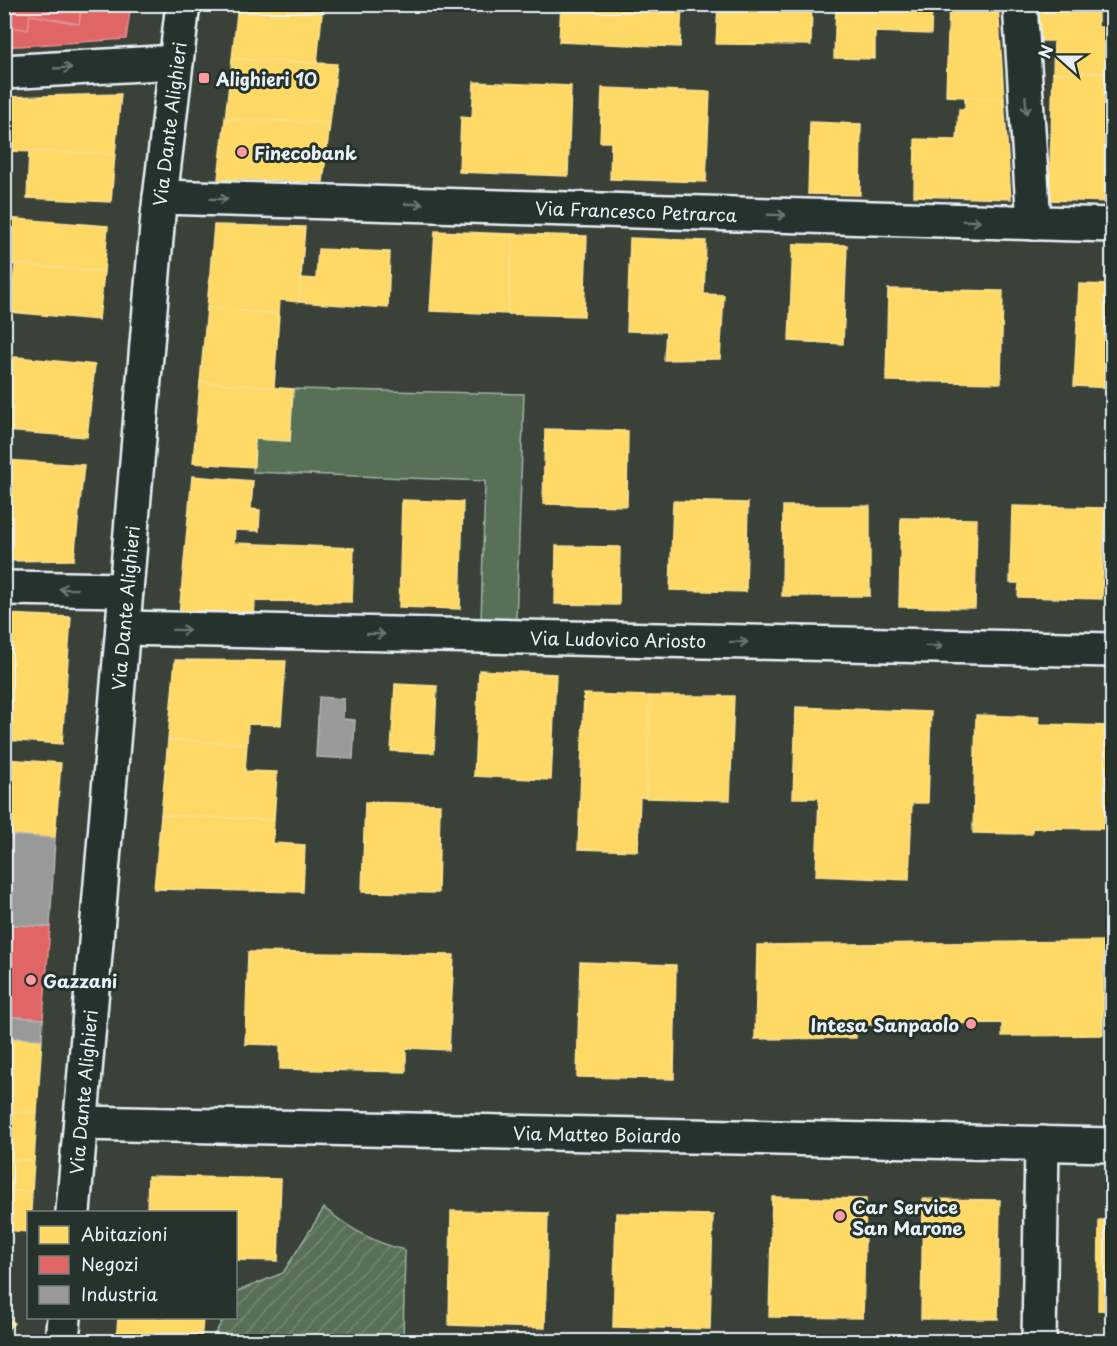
<svg xmlns="http://www.w3.org/2000/svg" width="1117" height="1346" viewBox="0 0 1117 1346" font-family="'Playpen Sans',sans-serif">
<defs>
<pattern id="garden-furrows" width="10" height="10" patternUnits="userSpaceOnUse" patternTransform="scale(1.5)"><rect width="10" height="10" fill="#597156"/><path d="M-1 1l2-2M0 10L10 0M9 11l2-2" fill="none" stroke="#71866f"/></pattern>
</defs>
<rect width="100%" height="100%" fill="#3a4138"/>
<filter id="ink" filterUnits="userSpaceOnUse"><feTurbulence type="fractalNoise" baseFrequency=".0167" numOctaves="2"/><feDisplacementMap in="SourceGraphic" scale="12" xChannelSelector="R" yChannelSelector="G"/><feConvolveMatrix kernelMatrix="1 2 1 2 8 2 1 2 1" color-interpolation-filters="sRGB"/></filter>
<g filter="url(#ink)">
<polygon fill="#597156" stroke="#a0b1a7" stroke-width="1.5" points="293,389 524,394 516,622 481,621 485,481 253,472 255,439 290,441"/>
<path fill="url(#garden-furrows)" stroke="#a0b1a7" stroke-width="1.5" d="M 324,1208 C 351,1229 371,1242 405,1250 L 403,1341 L 212,1341 L 213,1337 L 224,1318 L 236,1318 L 236,1296 L 238,1291 L 283,1273 Z"/>
<g fill="#ffd966" stroke="#f8e092" stroke-width="1.5">
<polygon points="238,4 323,4 317,63 232,59"/>
<polygon points="466,4 517,4 517,6"/>
<polygon points="561,4 682,4 680,47 559,42"/>
<polygon points="718,4 812,4 811,45 716,44"/>
<polygon points="836,4 932,4 931,34 875,32 875,59 834,58"/>
<polygon points="949,4 998,4 1004,99 946,96"/>
<polygon points="1035,4 1098,4 1098,27 1112,27 1111,73 1053,73 1054,41 1034,41"/>
<polygon points="232,59 337,64 330,123 225,119"/>
<polygon points="1053,73 1112,73 1112,202 1049,200"/>
<polygon points="474,82 571,86 568,176 459,172 461,117 472,118"/>
<polygon points="602,88 710,92 706,182 610,179 611,142 600,142"/>
<polygon points="121,94 115,154 4,151 4,97"/>
<polygon points="965,97 1004,99 1011,199 914,196 915,139 957,140 959,109 965,109"/>
<polygon points="225,119 330,123 323,182 218,179"/>
<polygon points="810,122 861,124 860,195 808,194"/>
<polygon points="29,151 115,154 111,202 27,198"/>
<polygon points="4,218 108,226 104,272 4,264"/>
<polygon points="214,225 305,227 299,302 280,300 279,314 207,308"/>
<polygon points="435,231 512,234 508,314 430,311"/>
<polygon points="512,234 587,236 584,316 508,314"/>
<polygon points="630,238 706,241 704,294 724,295 720,359 664,360 666,332 627,331"/>
<polygon points="793,244 847,245 843,344 789,341"/>
<polygon points="318,249 390,252 388,308 299,302 301,278 316,279"/>
<polygon points="15,264 104,272 99,320 10,312"/>
<polygon points="1079,284 1112,285 1112,388 1074,386"/>
<polygon points="888,289 1003,291 1001,383 886,381"/>
<polygon points="207,308 279,314 274,388 200,382"/>
<polygon points="17,357 95,365 87,437 4,431 6,396 4,396 4,358"/>
<polygon points="200,382 293,389 290,441 255,439 254,467 193,463"/>
<polygon points="545,429 628,431 627,506 543,504"/>
<polygon points="4,460 84,465 74,560 4,561"/>
<polygon points="192,476 253,481 251,509 260,510 259,531 235,530 234,543 354,548 352,602 255,601 254,618 179,615"/>
<polygon points="402,500 463,502 460,609 399,607"/>
<polygon points="673,501 748,503 746,592 670,590"/>
<polygon points="783,506 870,506 870,596 782,596"/>
<polygon points="1012,506 1105,508 1102,599 1018,597 1019,583 1010,583"/>
<polygon points="901,518 977,519 975,608 899,607"/>
<polygon points="556,546 620,547 619,605 555,604"/>
<polygon points="4,614 71,617 62,744 4,740"/>
<polygon points="175,660 286,661 281,725 248,724 247,744 168,740"/>
<polygon points="479,670 556,674 551,780 474,776"/>
<polygon points="395,684 437,686 434,753 391,751"/>
<polygon points="584,694 650,696 646,798 640,797 638,851 578,849"/>
<polygon points="650,696 734,696 730,800 646,798"/>
<polygon points="796,707 931,712 928,803 912,803 909,880 816,876 819,798 793,798"/>
<polygon points="976,715 1039,717 1038,724 1112,726 1112,829 1032,828 1032,834 973,833"/>
<polygon points="168,740 247,744 245,771 277,772 274,820 161,815"/>
<polygon points="4,759 61,763 55,838 4,835"/>
<polygon points="365,802 440,804 438,893 362,892"/>
<polygon points="161,815 274,820 273,843 305,845 303,892 154,889"/>
<polygon points="1104,941 1103,1035 1002,1036 1002,1023 930,1024 856,1025 856,1038 755,1039 757,945"/>
<polygon points="248,952 454,955 449,1050 406,1048 406,1072 280,1069 280,1045 245,1044"/>
<polygon points="580,962 676,965 674,1079 577,1077"/>
<polygon points="4,1037 42,1039 37,1113 4,1111"/>
<polygon points="4,1111 37,1113 34,1161 4,1159"/>
<polygon points="4,1159 34,1161 32,1192 4,1190"/>
<polygon points="148,1176 281,1179 278,1261 236,1260 236,1212 147,1212"/>
<polygon points="4,1190 32,1192 31,1212 28,1212 28,1232 4,1230"/>
<polygon points="772,1197 866,1199 863,1318 769,1317"/>
<polygon points="923,1199 1000,1200 998,1319 921,1319"/>
<polygon points="451,1211 548,1213 545,1328 449,1325"/>
<polygon points="616,1213 713,1215 710,1329 613,1327"/>
<polygon points="1099,1220 1112,1220 1112,1311 1098,1310"/>
<polygon points="4,1313 14,1323 4,1333"/>
<polygon points="118,1318 203,1318 201,1342 116,1342"/>
</g>
<g fill="#e06666" stroke="#e29092" stroke-width="1.5">
<polygon points="4,4 82,4 79,24 30,15 28,30 4,26"/>
<polygon points="82,4 131,4 126,39 4,47 4,26 28,30 30,15 79,24"/>
<polygon points="4,924 50,927 43,1019 4,1016"/>
</g>
<g fill="#999" stroke="#b1b3b6" stroke-width="1.5">
<polygon points="319,697 344,699 343,719 355,720 353,759 316,757"/>
<polygon points="4,835 55,838 50,927 4,924"/>
<polygon points="4,1016 43,1019 42,1039 4,1037"/>
</g>
<g fill="none" stroke-linecap="round" stroke-linejoin="round">
<defs>
<g id="minor">
<polyline points="1020,4 1034,223"/>
<polyline points="4,72 176,62"/>
<polyline points="160,197 1112,225"/>
<polyline points="4,588 126,590"/>
<polyline points="123,628 1112,650"/>
<polyline points="81,1123 1112,1145"/>
<polyline points="1039,1342 1042,1143"/>
</g>
<g id="secondary">
<polyline points="73,1212 158,215 183,4"/>
<polyline points="62,1342 64,1318"/>
</g>
</defs>
<use href="#minor" stroke="#e8f1f8" stroke-width="38"/>
<use href="#secondary" stroke="#e8f1f8" stroke-width="38"/>
<use href="#minor" stroke="#26332d" stroke-width="33"/>
<use href="#secondary" stroke="#26332d" stroke-width="33"/>
</g>
<defs><path id="oneway-shaft" d="M-6 0H5M1.5-3L5.5 0L1.5 3" fill="none" stroke-width="1.6" stroke-linecap="round" stroke-linejoin="round" transform="scale(1.5)"/></defs>
<g stroke="#6a7674">
<use href="#oneway-shaft" transform="translate(63 68) rotate(-3)"/>
<use href="#oneway-shaft" transform="translate(1026 105) rotate(86)"/>
<use href="#oneway-shaft" transform="translate(219 199) rotate(2)"/>
<use href="#oneway-shaft" transform="translate(414 204) rotate(2)"/>
<use href="#oneway-shaft" transform="translate(777 215) rotate(2)"/>
<use href="#oneway-shaft" transform="translate(972 221) rotate(2)"/>
<use href="#oneway-shaft" transform="translate(68 589) rotate(-179)"/>
<use href="#oneway-shaft" transform="translate(181 630) rotate(1)"/>
<use href="#oneway-shaft" transform="translate(376 634) rotate(1)"/>
<use href="#oneway-shaft" transform="translate(739 642) rotate(1)"/>
<use href="#oneway-shaft" transform="translate(934 646) rotate(1)"/>
</g>
</g>
<g fill="#ff9aa2" stroke="#26332d" stroke-width="2">
<rect x="198" y="72" width="12" height="12" rx="3"/>
<circle cx="242" cy="152" r="6"/>
<circle cx="31" cy="980" r="6"/>
<circle cx="971" cy="1024" r="6"/>
<circle cx="840" cy="1216" r="6"/>
</g>
<g text-anchor="middle" dominant-baseline="central" stroke-width="6" stroke-linejoin="round" paint-order="stroke">
<g font-size="18" font-weight="bold" fill="#e8f1f8" stroke="#26332d" text-anchor="start">
<text x="216" y="78">Alighieri 10</text>
<text x="254" y="152">Finecobank</text>
<text x="43" y="980">Gazzani</text>
<text x="959" y="1024" text-anchor="end">Intesa Sanpaolo</text>
<text x="852" y="1206">Car Service<tspan x="852" dy="21">San Marone</tspan></text>
</g>
<g font-size="18" fill="#e8f1f8" stroke="#26332d">
<text transform="translate(169 124) rotate(-83)">Via Dante Alighieri</text>
<text transform="translate(636 211) rotate(2)">Via Francesco Petrarca</text>
<text transform="translate(125 608) rotate(-85)">Via Dante Alighieri</text>
<text transform="translate(618 639) rotate(1)">Via Ludovico Ariosto</text>
<text transform="translate(83 1092) rotate(-85)">Via Dante Alighieri</text>
<text transform="translate(597 1134) rotate(1)">Via Matteo Boiardo</text>
</g>
</g>
<rect width="1117" height="1346" fill="none" stroke="#26332d" stroke-width="24"/>
<rect x="12" y="12" width="1093" height="1322" fill="none" stroke="#e8f1f8" stroke-width="2" filter="url(#ink)"/>
<rect x="27" y="1211" width="210" height="108" fill="#26332d" stroke="#747f7e" stroke-width="1.5"/>
<rect x="39" y="1226" width="30" height="18" fill="#ffd966" stroke="#747f7e" stroke-width="1.5"/>
<text x="81" y="1241" font-size="18" fill="#e8f1f8">Abitazioni</text>
<rect x="39" y="1256" width="30" height="18" fill="#e06666" stroke="#747f7e" stroke-width="1.5"/>
<text x="81" y="1271" font-size="18" fill="#e8f1f8">Negozi</text>
<rect x="39" y="1286" width="30" height="18" fill="#999999" stroke="#747f7e" stroke-width="1.5"/>
<text x="81" y="1301" font-size="18" fill="#e8f1f8">Industria</text>
<g transform="translate(1060 57) rotate(291)" stroke="#26332d" stroke-width="4.5" paint-order="stroke">
<path d="M0-4.5L10 22L0 15L-10 22Z" fill="#e8f1f8"/>
<text y="-9" font-size="16" font-weight="bold" text-anchor="middle" fill="#e8f1f8">N</text>
</g>
</svg>
